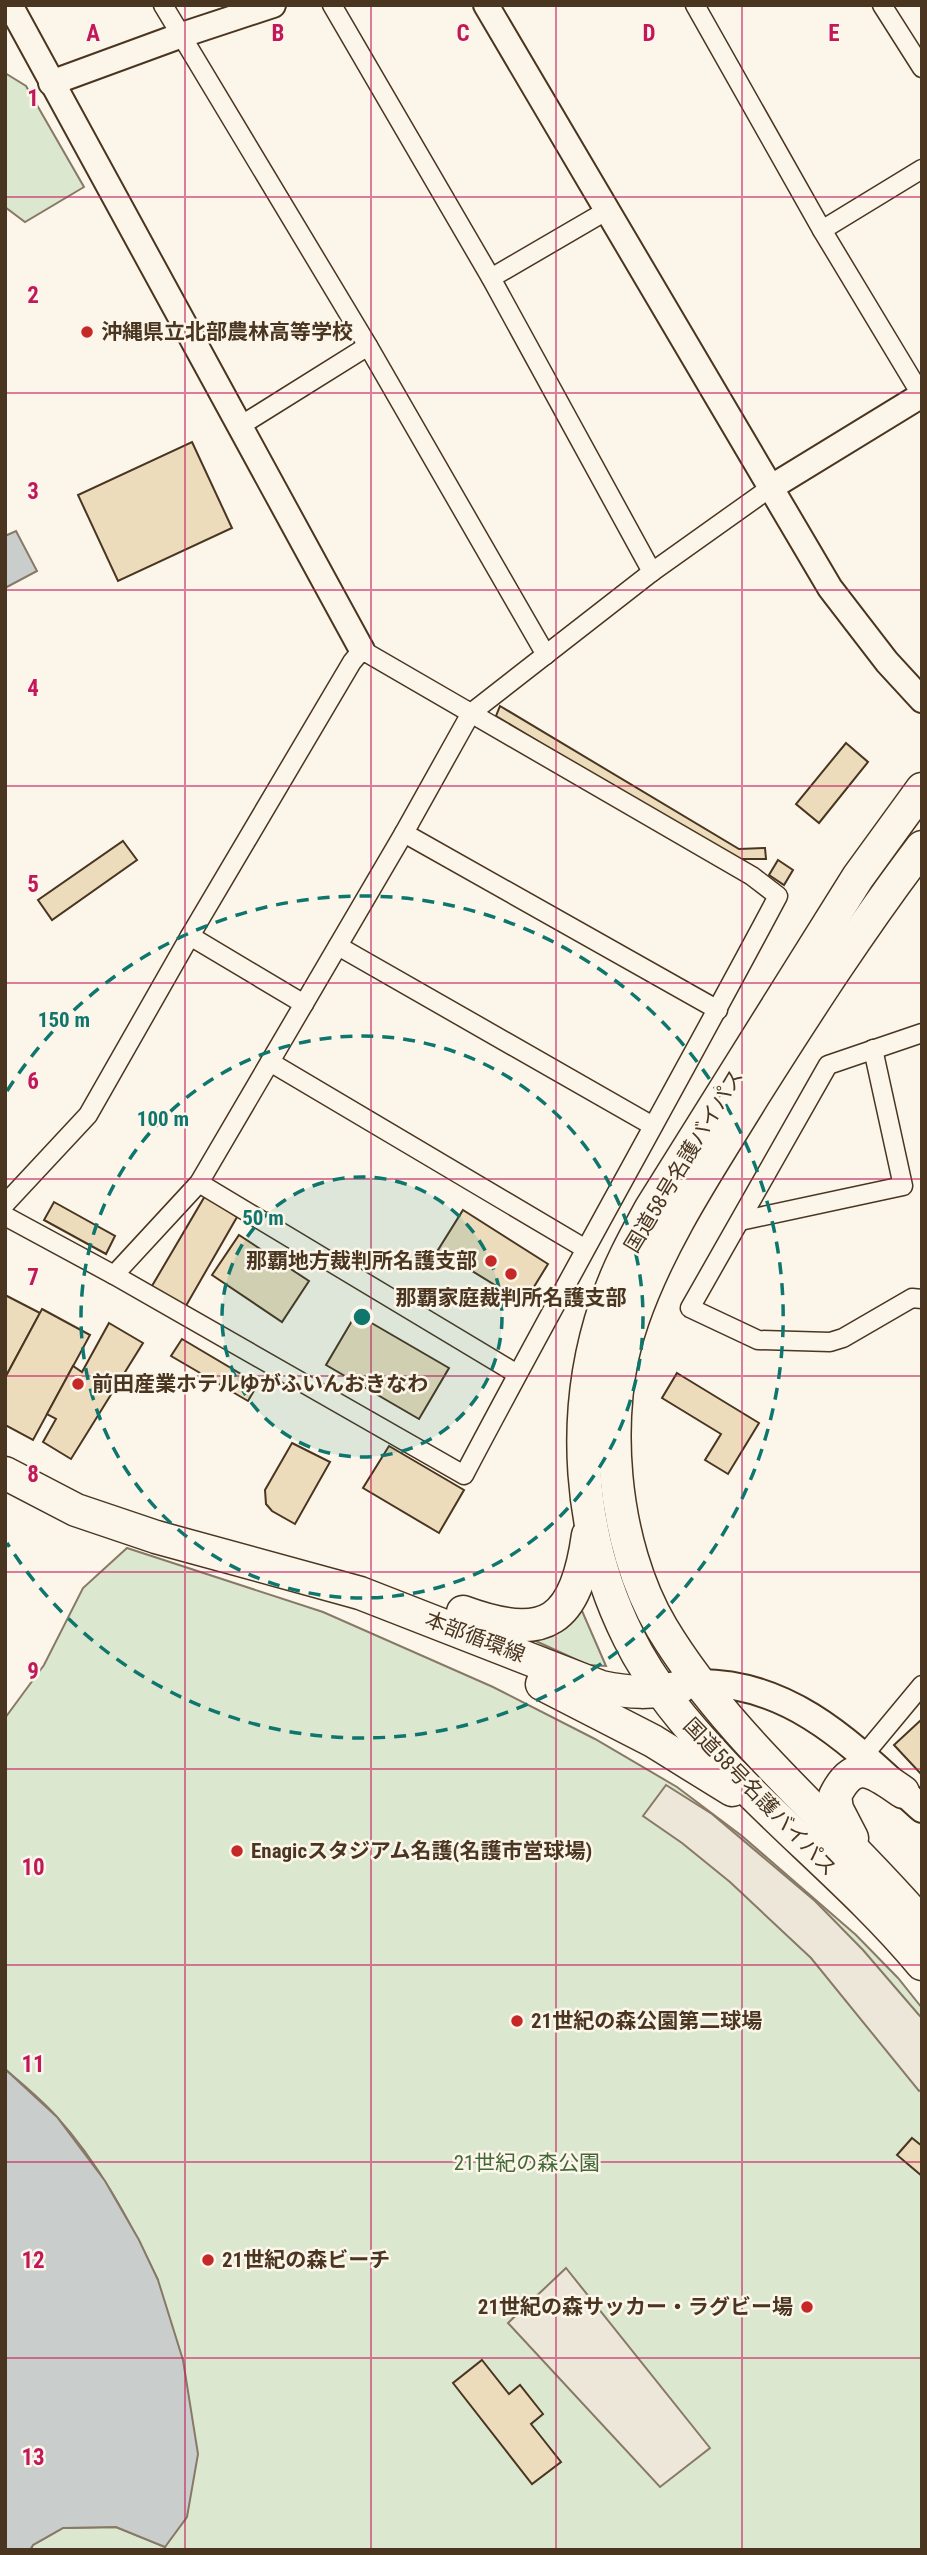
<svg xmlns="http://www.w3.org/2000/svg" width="927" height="2555" viewBox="0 0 927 2555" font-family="'Roboto Condensed','Noto Sans JP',sans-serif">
<rect width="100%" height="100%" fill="#fbf6e9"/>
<g fill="#dce7d0" stroke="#887966" stroke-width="2">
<polygon points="5,73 26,86 84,187 25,222 5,207"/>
<path d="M 127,1548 L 323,1612 L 493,1687 L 595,1739 L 677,1787 L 742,1836 L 856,1935 L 898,1978 L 922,2008 L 922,2550 L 30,2550 L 33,2545 L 63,2528 L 116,2527 L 165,2547 L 158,2280 C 131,2223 99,2163 56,2116 C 41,2099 22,2084 5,2069 L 5,1718 L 44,1665 L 83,1588 Z"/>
<polygon points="579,1604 606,1666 588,1665 527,1637"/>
</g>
<g fill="#ede7d9" stroke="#887966" stroke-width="2">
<polygon points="666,1785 712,1814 815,1901 863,1950 919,2015 922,2018 922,2089 919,2091 811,1958 730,1882 682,1843 643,1816"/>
<polygon points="566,2268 710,2448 660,2487 508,2323"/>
</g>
<g fill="#c9cecd" stroke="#887966" stroke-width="2">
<polygon points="16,531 37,571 5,588 5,536"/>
<polygon points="5,2069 57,2117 105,2181 139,2240 158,2280 183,2360 198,2454 187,2517 165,2547 116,2527 63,2528 33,2545 30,2550 5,2550"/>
</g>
<g fill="#ecdcbc" stroke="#4a3520" stroke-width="2">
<polygon points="192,442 232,528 118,581 78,495"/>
<polygon points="500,706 739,849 765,848 766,859 732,859 496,716"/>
<polygon points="846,743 868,762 819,823 796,804"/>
<polygon points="123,841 137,860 52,920 38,900"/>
<polygon points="778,860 793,870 784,885 769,875"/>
<polygon points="205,1196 237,1217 183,1311 149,1291"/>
<polygon points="54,1202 115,1236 106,1254 44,1220"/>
<polygon points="463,1210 548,1264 524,1303 438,1250"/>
<polygon points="239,1235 309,1281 282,1322 212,1275"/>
<polygon points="5,1295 40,1313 5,1378"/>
<polygon points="42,1309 90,1335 33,1440 5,1425 5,1378"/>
<polygon points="356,1314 449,1368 419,1419 326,1365"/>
<polygon points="109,1323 143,1343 71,1459 43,1442 56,1419 47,1414 73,1366 82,1372"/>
<polygon points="182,1339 258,1384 248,1401 171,1356"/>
<polygon points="677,1373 759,1423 728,1474 705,1460 721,1434 662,1398"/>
<polygon points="292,1443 330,1462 295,1524 272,1511 266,1504 265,1490"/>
<polygon points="389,1446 464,1490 439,1533 363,1488"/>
<polygon points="922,1719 922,1774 921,1774 894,1745"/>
<polygon points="912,2138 922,2146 922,2176 897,2155"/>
<polygon points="482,2360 509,2394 520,2385 543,2414 531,2424 561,2462 532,2484 453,2383"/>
</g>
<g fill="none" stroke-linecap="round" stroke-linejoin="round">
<defs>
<g id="street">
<polyline points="163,5 368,346 546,655"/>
<polyline points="332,5 491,278 652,572"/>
<polyline points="695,5 822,230 922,396"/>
<polyline points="882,5 922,68"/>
<polyline points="822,230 922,169"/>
<polyline points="491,278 606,211"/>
<polyline points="240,426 368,346"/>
<polyline points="404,833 718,1010"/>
<polyline points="190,936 304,1004"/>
<polyline points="338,946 653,1126"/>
<polyline points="922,1033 828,1065 690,1308 758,1340 830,1342 843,1338 912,1298 922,1299"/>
<polyline points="270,1062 584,1248"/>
<polyline points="199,1183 517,1374"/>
<path d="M 5,1204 L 88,1115 L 190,936 L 352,662 L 362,650 L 752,876 L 778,896 C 675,1090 566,1281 464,1475 L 114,1275 L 5,1216"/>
<polyline points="740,1221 903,1186 873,1049"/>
<polyline points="114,1275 199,1183 404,833 471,713 652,572 770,488"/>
<polyline points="863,1756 922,1685"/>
</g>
<g id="secondary">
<polyline points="10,5 362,650"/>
<polyline points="486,5 830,588 887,662 922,700"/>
<polyline points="51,83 182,35 273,5"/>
<polyline points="770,488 922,395"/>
</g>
<path id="primary" d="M 698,1683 C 794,1682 856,1749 922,1809"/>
<g id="highway">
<path d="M 922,789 L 858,877 L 651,1208 C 634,1239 617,1270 606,1304 C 569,1413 578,1536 629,1638 C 652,1685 688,1727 724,1765 C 788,1833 862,1892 922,1964"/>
<path d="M 922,847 C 862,926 807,1011 754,1095 C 710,1167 661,1239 633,1319 C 600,1411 612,1544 662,1628 C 730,1741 837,1824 922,1924"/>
<path d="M 5,1473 L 76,1510 L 156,1537 L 360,1593 L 601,1687 C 629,1693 652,1694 680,1687"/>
<path d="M 463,1612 C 547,1643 576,1621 588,1535"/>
<polyline points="542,1684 653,1741 732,1790"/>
<path d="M 852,1838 L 837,1809 L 835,1796 C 855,1755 875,1773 903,1792"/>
</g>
</defs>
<use href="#street" stroke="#4a3520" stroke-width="21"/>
<use href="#secondary" stroke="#4a3520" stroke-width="28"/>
<use href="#primary" stroke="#4a3520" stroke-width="30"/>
<use href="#highway" stroke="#4a3520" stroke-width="35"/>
<use href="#street" stroke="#fbf6e9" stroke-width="18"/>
<use href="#secondary" stroke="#fbf6e9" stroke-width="24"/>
<use href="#primary" stroke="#fbf6e9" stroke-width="26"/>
<use href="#highway" stroke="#fbf6e9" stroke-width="32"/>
</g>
<path fill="none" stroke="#c2185b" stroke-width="2" stroke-opacity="0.55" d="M 185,5 L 185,2550M 371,5 L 371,2550M 556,5 L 556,2550M 742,5 L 742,2550M 5,197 L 922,197M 5,393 L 922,393M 5,590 L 922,590M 5,786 L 922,786M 5,983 L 922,983M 5,1179 L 922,1179M 5,1376 L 922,1376M 5,1572 L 922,1572M 5,1769 L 922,1769M 5,1965 L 922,1965M 5,2162 L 922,2162M 5,2358 L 922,2358"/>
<circle cx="362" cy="1317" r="140" fill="#0f766e" fill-opacity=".12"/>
<g fill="none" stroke="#0f766e" stroke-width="3.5" stroke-dasharray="12 9">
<circle cx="362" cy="1317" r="140"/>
<circle cx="362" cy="1317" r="281"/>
<path d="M7 1091A421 421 0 1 1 7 1543"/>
</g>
<g fill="#c62828" stroke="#fbf6e9" stroke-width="2.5">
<circle cx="87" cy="332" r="7"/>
<circle cx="491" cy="1261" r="7"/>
<circle cx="511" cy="1274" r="7"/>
<circle cx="78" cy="1384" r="7"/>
<circle cx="237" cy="1851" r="7"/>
<circle cx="517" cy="2021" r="7"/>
<circle cx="208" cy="2260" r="7"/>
<circle cx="807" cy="2307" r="7"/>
</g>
<g text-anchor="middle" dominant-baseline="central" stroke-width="5" stroke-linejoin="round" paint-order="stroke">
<g font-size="21" font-weight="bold" fill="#4a3520" stroke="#fbf6e9" text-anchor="start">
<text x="101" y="332">沖縄県立北部農林高等学校</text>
<text x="477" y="1261" text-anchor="end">那覇地方裁判所名護支部</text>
<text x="511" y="1298" text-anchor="middle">那覇家庭裁判所名護支部</text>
<text x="92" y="1384">前田産業ホテルゆがふいんおきなわ</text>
<text x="251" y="1851">Enagicスタジアム名護(名護市営球場)</text>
<text x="531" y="2021">21世紀の森公園第二球場</text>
<text x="222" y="2260">21世紀の森ビーチ</text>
<text x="793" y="2307" text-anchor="end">21世紀の森サッカー・ラグビー場</text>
</g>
<g font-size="21" fill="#4a3520" stroke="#fbf6e9">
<text transform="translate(684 1161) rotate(-59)">国道58号名護バイパス</text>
<text transform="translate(475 1637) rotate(21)">本部循環線</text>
<text transform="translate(760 1797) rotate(46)">国道58号名護バイパス</text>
</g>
<g font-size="21" fill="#436837" stroke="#fbf6e9">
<text x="527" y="2163">21世紀の森公園</text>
</g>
</g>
<g font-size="23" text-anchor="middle" font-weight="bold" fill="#c2185b" stroke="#fbf6e9" stroke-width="5" stroke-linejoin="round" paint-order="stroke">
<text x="93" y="41">A</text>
<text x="278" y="41">B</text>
<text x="463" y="41">C</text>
<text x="649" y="41">D</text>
<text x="834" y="41">E</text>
<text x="33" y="106">1</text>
<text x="33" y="303">2</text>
<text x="33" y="499">3</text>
<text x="33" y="696">4</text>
<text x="33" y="892">5</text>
<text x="33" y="1089">6</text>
<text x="33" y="1285">7</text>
<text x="33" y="1482">8</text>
<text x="33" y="1679">9</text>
<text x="33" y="1875">10</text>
<text x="33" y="2072">11</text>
<text x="33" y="2268">12</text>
<text x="33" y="2465">13</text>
</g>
<circle cx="362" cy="1317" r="10" fill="#0f766e" stroke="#fbf6e9" stroke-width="3.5"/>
<g font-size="21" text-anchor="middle" font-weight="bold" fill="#0f766e" stroke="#fbf6e9" stroke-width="5" stroke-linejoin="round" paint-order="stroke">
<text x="64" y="1027">150 m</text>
<text x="163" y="1126">100 m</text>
<text x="263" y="1225">50 m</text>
</g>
<rect width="927" height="2555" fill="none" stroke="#4a3520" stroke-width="14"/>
</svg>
